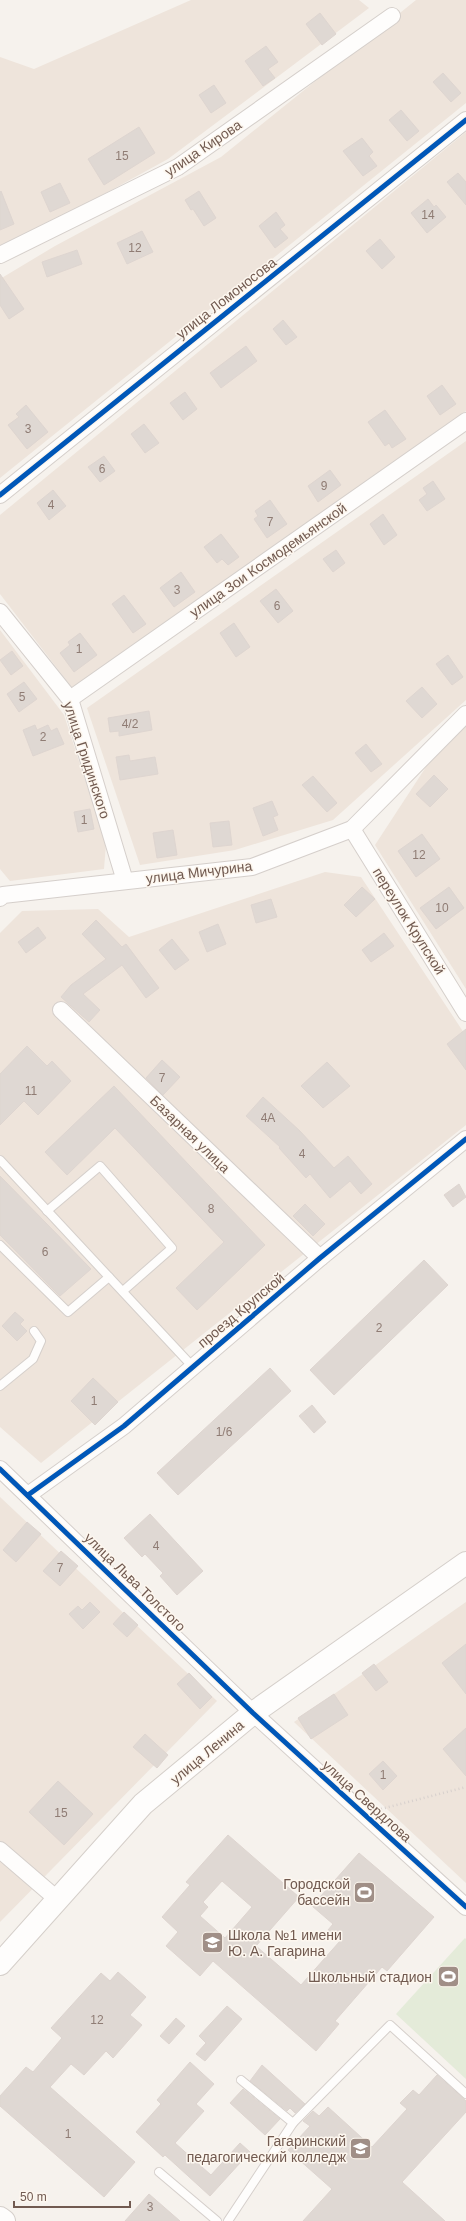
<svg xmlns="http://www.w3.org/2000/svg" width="466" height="2221" viewBox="0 0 466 2221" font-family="Arial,sans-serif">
<rect width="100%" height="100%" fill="#f6f2ed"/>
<g fill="#eee4db">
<polygon points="191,0 359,0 369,8 168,159 0,251 0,57 34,69"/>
<polygon points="416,0 466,0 466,103 0,478 0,279 55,246 221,157"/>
<polygon points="466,132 466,411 73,689 0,594 0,515"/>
<polygon points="466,441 466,700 333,820 235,850 140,865 87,708"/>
<polygon points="0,630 64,715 106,844 104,869 10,881 0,869"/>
<polygon points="466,726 466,989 375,845 441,744"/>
<polygon points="325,872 361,877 466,1036 466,1125 41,1463 0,1427 0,933 22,911 98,909 129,937"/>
<polygon points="0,1497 217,1701 0,1922"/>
<polygon points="466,1602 466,1883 294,1722"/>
</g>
<polygon fill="#e4ebd9" points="465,1938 466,1939 466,2079 396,2014"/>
<g fill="#dfd8d3" stroke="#ded5d0" fill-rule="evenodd">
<polygon points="320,13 336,34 322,45 306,24"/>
<polygon points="266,46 278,62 268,69 275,78 263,86 245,61"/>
<polygon points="443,73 461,93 451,102 433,82"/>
<polygon points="214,85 226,103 211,113 199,95"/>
<polygon points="401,110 419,131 407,141 389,120"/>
<polygon points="139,127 155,153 104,185 88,159"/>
<polygon points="362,138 373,152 369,156 377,166 363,176 343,151"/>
<polygon points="458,173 466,182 466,205 447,182"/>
<polygon points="60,183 70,203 50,212 41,192"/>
<polygon points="1,191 14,224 0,230 0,192"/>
<polygon points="199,191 216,218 204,226 193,209 191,210 185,200"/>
<polygon points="428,199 434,207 436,205 446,217 427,233 411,213"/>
<polygon points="276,212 285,225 280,229 288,238 275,248 259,226"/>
<polygon points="142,231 153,252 127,264 117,243"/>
<polygon points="380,239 395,257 382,269 366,251"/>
<polygon points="77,250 82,264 47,277 42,262"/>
<polygon points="0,274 24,309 9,319 0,305"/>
<polygon points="283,320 297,337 286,345 273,329"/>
<polygon points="246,346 257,361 221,388 210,373"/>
<polygon points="442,385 456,404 440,415 427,396"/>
<polygon points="185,392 197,409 183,420 170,403"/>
<polygon points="26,405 48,432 27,449 8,425 19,417 16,414"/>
<polygon points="385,410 406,439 392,448 389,443 385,446 368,422"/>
<polygon points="144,424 159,443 145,453 131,434"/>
<polygon points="104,456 115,471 100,482 88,467"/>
<polygon points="330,470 341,485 318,502 308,486"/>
<polygon points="433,481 445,499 427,511 419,500 427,494 423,488"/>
<polygon points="53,490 66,506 49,520 37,503"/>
<polygon points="270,500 287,524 267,538 254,519 258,516 255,511"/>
<polygon points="383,514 397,535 384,545 370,524"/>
<polygon points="221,534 239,557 228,565 222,559 217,563 204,547"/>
<polygon points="336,550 345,563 333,572 323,559"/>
<polygon points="181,572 195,592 174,607 160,588"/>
<polygon points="276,589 293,611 278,623 260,601"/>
<polygon points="124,595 146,624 133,633 112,604"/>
<polygon points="234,623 250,647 236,657 220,633"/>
<polygon points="80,633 97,655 74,672 60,653 70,645 68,642"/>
<polygon points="12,651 23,666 11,675 0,660"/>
<polygon points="448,655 463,677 452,685 436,664"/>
<polygon points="24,682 37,699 19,712 7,694"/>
<polygon points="422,687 437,704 422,718 406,701"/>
<polygon points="149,711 152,730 119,736 119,731 110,732 108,718"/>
<polygon points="35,725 37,730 48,725 51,731 57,728 64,744 33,756 23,730"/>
<polygon points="366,744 382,764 371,772 355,753"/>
<polygon points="129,755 130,761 155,757 158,774 120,780 116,757"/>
<polygon points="434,775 448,789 430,807 416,794"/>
<polygon points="313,776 337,803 327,812 302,785"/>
<polygon points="272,801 278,815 273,817 278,830 263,836 253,808"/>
<polygon points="90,809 94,829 78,832 74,812"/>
<polygon points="229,821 232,845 213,847 210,823"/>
<polygon points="173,830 177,855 157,858 153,833"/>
<polygon points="422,834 440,859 416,877 398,851"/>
<polygon points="362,887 375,899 356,917 344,905"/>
<polygon points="449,887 464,908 436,929 420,908"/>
<polygon points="271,899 277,917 256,923 251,905"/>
<polygon points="96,920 122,947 126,944 159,988 146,998 122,965 83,994 100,1010 89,1022 61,997 71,985 106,959 82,934"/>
<polygon points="218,924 226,944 207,952 199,932"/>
<polygon points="38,927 46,938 26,953 18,942"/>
<polygon points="384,933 394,946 371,962 362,950"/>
<polygon points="172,939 189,960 175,970 159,950"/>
<polygon points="466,1029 466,1070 447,1044"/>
<polygon points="27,1046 47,1066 52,1061 71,1081 38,1115 24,1101 0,1125 0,1074"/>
<polygon points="162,1060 180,1077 163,1095 146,1078"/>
<polygon points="327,1062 350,1086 323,1108 301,1086"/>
<polygon points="114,1086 265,1245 197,1310 176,1288 224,1242 115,1128 67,1175 45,1152"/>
<polygon points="263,1097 300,1131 334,1168 348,1156 372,1184 361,1194 350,1181 330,1198 310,1174 306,1178 279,1148 280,1147 246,1116"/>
<polygon points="0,1176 91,1269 60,1296 0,1235"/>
<polygon points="459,1184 466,1197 453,1207 444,1195"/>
<polygon points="305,1204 325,1224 313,1236 293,1216"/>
<polygon points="424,1260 448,1285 334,1395 310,1370"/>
<polygon points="15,1312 24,1320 20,1324 27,1331 17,1341 2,1326"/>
<polygon points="270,1368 291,1391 178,1495 157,1473"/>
<polygon points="93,1378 118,1402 95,1425 71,1401"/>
<polygon points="312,1405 326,1422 314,1433 299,1416"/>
<polygon points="150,1514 203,1571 177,1595 160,1576 163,1573 145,1554 142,1557 124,1538"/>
<polygon points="27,1522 41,1534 16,1562 3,1550"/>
<polygon points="61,1551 78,1566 60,1586 43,1571"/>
<polygon points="90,1602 100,1612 83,1629 69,1614 78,1606 82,1610"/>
<polygon points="124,1612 138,1625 127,1637 113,1624"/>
<polygon points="466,1644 466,1694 442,1663"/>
<polygon points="374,1664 388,1682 376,1691 362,1673"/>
<polygon points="189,1673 212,1697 200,1709 177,1684"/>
<polygon points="334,1694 348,1715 311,1739 298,1718"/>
<polygon points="466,1728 466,1776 443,1749"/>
<polygon points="145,1734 168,1755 157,1768 133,1747"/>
<polygon points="383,1761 397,1776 383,1790 369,1774"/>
<polygon points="58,1781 93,1814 64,1845 29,1812"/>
<path d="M 228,1835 L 299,1897 L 256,1946 L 301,1985 L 340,1941 L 328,1930 L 333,1924 L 312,1906 L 359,1853 L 434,1917 L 387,1971 L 382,1967 L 335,2021 L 339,2024 L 316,2051 L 213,1961 L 200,1976 L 166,1946 L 178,1932 L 162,1917 L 190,1885 L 186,1882 ZM 222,1881 L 252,1907 L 225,1938 L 200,1916 L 208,1907 L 203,1902 Z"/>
<polygon points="118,1972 146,1997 130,2015 142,2025 113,2058 106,2051 84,2075 71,2064 50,2087 135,2162 104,2197 0,2106 0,2096 26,2067 33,2072 62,2038 51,2028 101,1973 110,1981"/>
<polygon points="227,2006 242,2019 205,2061 196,2054 206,2043 199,2036"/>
<polygon points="176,2018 185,2026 169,2044 160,2036"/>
<polygon points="190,2062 214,2084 196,2104 204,2111 175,2143 211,2175 240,2143 250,2152 210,2196 165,2155 163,2157 136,2132 161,2104 157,2100"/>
<polygon points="262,2065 305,2104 295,2113 290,2108 287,2111 250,2081"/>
<polygon points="437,2075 466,2101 466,2112 402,2182 445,2221 303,2221 332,2189 288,2150 310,2126 303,2121 313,2111 319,2116 328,2107 372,2147 407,2109 400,2103 413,2090 419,2095"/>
<polygon points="243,2089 280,2119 265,2135 230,2103"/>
<polygon points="149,2194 180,2221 125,2221"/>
</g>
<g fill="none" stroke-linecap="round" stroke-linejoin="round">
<defs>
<g id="lane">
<polyline points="0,1160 109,1277"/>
<polyline points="47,1211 100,1166 172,1248 123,1291"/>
<polyline points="0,1245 68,1312 109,1277 193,1367"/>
<polyline points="0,1386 33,1359 41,1341 34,1331"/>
<polyline points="293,2123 390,2025 466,2094"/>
<polyline points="159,2172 217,2221"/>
<polyline points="228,2221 293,2123 241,2080"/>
</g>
<g id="street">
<polyline points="0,255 178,167 392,16"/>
<polyline points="0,495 466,120"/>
<polyline points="0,612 70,699 125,881"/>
<polyline points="70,699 466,421"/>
<polyline points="352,829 466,1013"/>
<polyline points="0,898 3,895 252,867 352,829 466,714"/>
<polyline points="61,1010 320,1258"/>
<polyline points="0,1469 253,1713 466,1907"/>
<polyline points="28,1495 124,1426 320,1258 466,1139"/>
<polyline points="0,1850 57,1899"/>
</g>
<g id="secondary">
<polyline points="0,1964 143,1804 253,1713 466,1563"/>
<polyline points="0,2218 4,2221"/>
</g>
</defs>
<use href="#lane" stroke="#d5cfcb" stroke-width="10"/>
<use href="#street" stroke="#d5cfcb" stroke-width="18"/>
<use href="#secondary" stroke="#d5cfca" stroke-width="24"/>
<polyline stroke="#d7d0cd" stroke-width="2.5" stroke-dasharray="1 3" stroke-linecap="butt" points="381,1809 466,1787"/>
<use href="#lane" stroke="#fefdfc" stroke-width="8"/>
<use href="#street" stroke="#fefdfc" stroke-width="16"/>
<use href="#secondary" stroke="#fefdfc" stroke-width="22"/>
<defs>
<g id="cycleway">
<polyline points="0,495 466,120"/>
<polyline points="0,1469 253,1713 466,1907"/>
<polyline points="28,1495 124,1426 320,1258 466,1139"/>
</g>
</defs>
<use href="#cycleway" stroke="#fdf7ef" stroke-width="8"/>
<use href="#cycleway" stroke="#0057b8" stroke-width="5"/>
</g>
<defs>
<symbol id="stadium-square" viewBox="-11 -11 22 22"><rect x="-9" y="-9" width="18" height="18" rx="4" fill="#a08f87" stroke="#fdf7ef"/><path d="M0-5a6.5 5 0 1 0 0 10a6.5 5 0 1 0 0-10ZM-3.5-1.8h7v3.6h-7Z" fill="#fff"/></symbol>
<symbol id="school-square" viewBox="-11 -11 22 22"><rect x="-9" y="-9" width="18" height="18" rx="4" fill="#a08f87" stroke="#fdf7ef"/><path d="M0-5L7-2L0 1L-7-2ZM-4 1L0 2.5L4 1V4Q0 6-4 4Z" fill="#fff"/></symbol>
<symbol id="university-square" viewBox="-11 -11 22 22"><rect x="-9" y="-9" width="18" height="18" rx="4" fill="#a08f87" stroke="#fdf7ef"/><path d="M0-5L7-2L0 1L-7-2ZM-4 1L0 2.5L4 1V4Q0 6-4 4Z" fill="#fff"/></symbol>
</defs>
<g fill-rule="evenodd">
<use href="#stadium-square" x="352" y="1880" width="25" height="25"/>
<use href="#school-square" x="200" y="1930" width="25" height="25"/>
<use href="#stadium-square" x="436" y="1964" width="25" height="25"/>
<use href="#university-square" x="348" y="2136" width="25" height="25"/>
</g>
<g text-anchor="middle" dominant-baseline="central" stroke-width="3" stroke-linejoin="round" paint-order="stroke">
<g font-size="12" fill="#8f7c74">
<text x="122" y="156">15</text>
<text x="428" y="215">14</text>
<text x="135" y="248">12</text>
<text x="28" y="429">3</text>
<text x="102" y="469">6</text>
<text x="324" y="486">9</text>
<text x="51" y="505">4</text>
<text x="270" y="522">7</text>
<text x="177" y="590">3</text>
<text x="277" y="606">6</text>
<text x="79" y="649">1</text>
<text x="22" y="697">5</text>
<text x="130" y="724">4/2</text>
<text x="43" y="737">2</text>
<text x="84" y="820">1</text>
<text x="419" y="855">12</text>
<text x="442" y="908">10</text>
<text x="162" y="1078">7</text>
<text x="31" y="1091">11</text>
<text x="268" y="1118">4А</text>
<text x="302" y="1154">4</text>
<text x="211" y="1209">8</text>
<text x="45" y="1252">6</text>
<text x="379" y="1328">2</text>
<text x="94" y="1401">1</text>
<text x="224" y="1432">1/6</text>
<text x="156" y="1546">4</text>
<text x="60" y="1568">7</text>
<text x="383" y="1775">1</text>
<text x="61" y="1813">15</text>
<text x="97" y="2020">12</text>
<text x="68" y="2134">1</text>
<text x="150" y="2207">3</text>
</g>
<g font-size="14" fill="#715a50" stroke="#fdf7ef">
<text transform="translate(203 148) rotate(-34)">улица Кирова</text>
<text transform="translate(226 298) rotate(-38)">улица Ломоносова</text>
<text transform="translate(268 560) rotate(-35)">улица Зои Космодемьянской</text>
<text transform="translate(87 760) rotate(72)">улица Гридинского</text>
<text transform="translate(199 872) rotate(-7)">улица Мичурина</text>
<text transform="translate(409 921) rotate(58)">переулок Крупской</text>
<text transform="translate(190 1134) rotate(44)">Базарная улица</text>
<text transform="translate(241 1310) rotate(-40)">проезд Крупской</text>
<text transform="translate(135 1582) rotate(44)">улица Льва Толстого</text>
<text transform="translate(207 1752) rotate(-40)">улица Ленина</text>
<text transform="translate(367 1801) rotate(42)">улица Свердлова</text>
</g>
<g font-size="14" fill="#715a50" stroke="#fdf7ef" text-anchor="end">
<text x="350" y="1884">Городской<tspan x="350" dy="16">бассейн</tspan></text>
<text x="228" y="1935" text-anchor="start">Школа №1 имени<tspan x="228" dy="16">Ю. А. Гагарина</tspan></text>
<text x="432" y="1977">Школьный стадион</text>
<text x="346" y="2141">Гагаринский<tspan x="346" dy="16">педагогический колледж</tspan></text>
</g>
</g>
<path d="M14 2201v6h116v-6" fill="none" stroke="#715a50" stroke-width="2"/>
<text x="20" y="2201" font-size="12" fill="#715a50" stroke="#fdf7ef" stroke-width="3" paint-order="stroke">50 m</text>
</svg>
